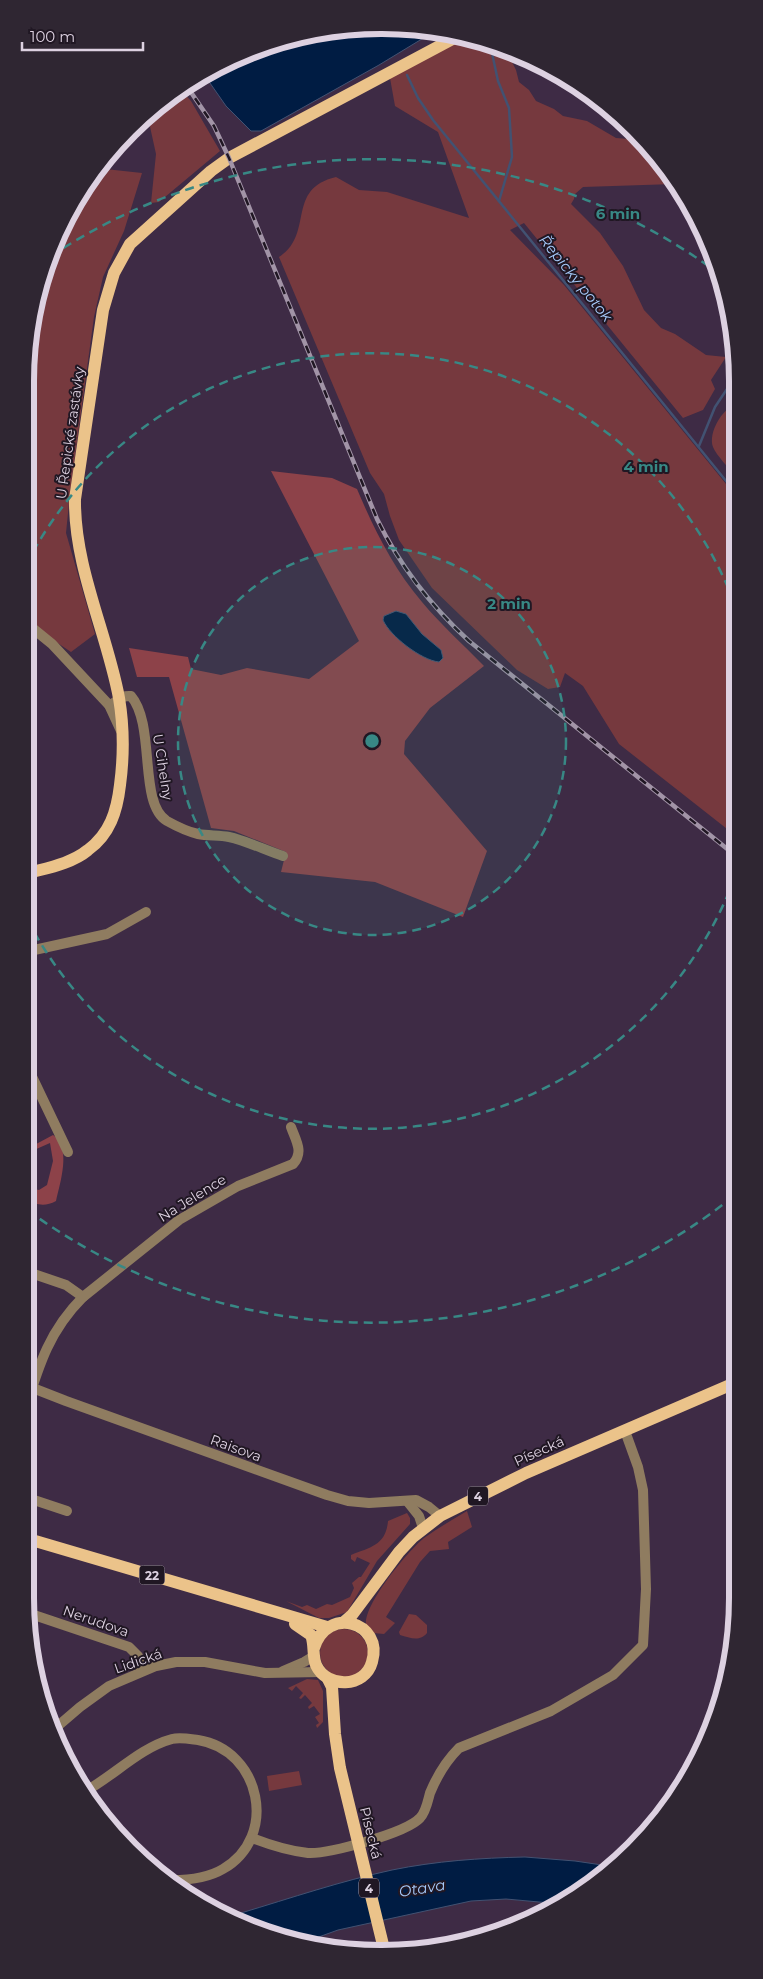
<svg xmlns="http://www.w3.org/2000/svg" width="763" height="1979" viewBox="0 0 763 1979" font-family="Montserrat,sans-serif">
<rect width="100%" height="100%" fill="#3e2b45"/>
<g fill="#76393e">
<path d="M 468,36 L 507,52 L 516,70 L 519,82 L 529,90 L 536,101 L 554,109 L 563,116 L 587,121 L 616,138 L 642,140 L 650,147 L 674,184 L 583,187 L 575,194 L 574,199 L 571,204 L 600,233 L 623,266 L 644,310 L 661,328 L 675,334 L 706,355 L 726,357 L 711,380 L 715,389 L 703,410 L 683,418 L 524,223 L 510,230 L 564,285 L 735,495 L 736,836 L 619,744 L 583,686 L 565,673 L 560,687 L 548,689 L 517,670 L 432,588 L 399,540 L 390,516 L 384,494 L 370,473 L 279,257 C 315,234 285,189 336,177 L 359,190 L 387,192 L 469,218 L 438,132 L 395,106 L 390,78 Z"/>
<polygon points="180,89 191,101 220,151 159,202 151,203 156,154 147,113"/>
<polygon points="96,168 142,173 124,231 103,277 94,317 70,493 66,533 95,634 71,652 25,621 25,382 37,289 62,224"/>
<path d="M 735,405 L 735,476 C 730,469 716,455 713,447 C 708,433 722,409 735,405 Z"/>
<path d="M 467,1511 L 472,1527 L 448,1542 L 449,1549 L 430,1551 L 420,1562 L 386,1617 L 395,1623 L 384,1634 L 373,1633 L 366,1624 C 365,1603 407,1552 424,1538 C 438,1528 452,1520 467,1511 Z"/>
<path d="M 407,1513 L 410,1518 L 410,1524 L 377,1561 L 347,1612 L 329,1618 L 319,1618 L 286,1601 L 302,1607 L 307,1605 L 316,1609 L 327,1604 L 332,1605 L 350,1597 L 354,1588 L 352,1583 L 359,1577 L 361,1577 L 370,1563 L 357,1557 L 355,1562 L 351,1559 L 351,1555 C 371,1547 386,1545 388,1521 Z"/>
<path d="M 409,1614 L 416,1615 L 427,1625 L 427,1633 C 420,1642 410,1638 400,1635 L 399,1632 Z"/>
<circle cx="344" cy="1653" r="24"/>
<polygon points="307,1679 318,1680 323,1691 323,1722 317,1728 316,1725 319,1723 315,1717 320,1714 314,1706 309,1709 308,1707 312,1703 305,1695 301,1699 299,1698 303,1693 296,1686 292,1691 288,1688"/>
<polygon points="299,1771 302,1785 269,1791 267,1776"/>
</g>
<g fill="#8d4249">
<path d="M 271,471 L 332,478 L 357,489 C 374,529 393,568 422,602 C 441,625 463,644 484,666 L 430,708 L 405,741 L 404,754 L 487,851 L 463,917 L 375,882 L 281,872 L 286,852 L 234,831 L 211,828 L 169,677 L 137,677 L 129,648 L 188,657 L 191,669 L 221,675 L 247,668 L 309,679 L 359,641 Z"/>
<path d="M 53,1135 C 72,1147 60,1183 56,1201 C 45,1207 37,1205 25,1200 L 25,1187 L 39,1190 L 47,1185 L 53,1161 L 50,1143 L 25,1154 L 25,1150 Z"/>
</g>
<g fill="#001c43" stroke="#425272">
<polygon points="405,26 435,31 379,65 261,131 251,131 226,106 203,73 267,44 335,28"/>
<path d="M 396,611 L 406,614 L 422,634 L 441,650 L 443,658 L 439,662 C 421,660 390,636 383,620 L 384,616 Z"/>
<path d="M 525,1857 L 575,1861 L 609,1866 L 579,1894 L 561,1904 L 506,1899 L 471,1901 L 338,1930 L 302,1943 L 267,1935 L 230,1918 L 241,1913 C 291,1898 341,1881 392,1870 C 436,1861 480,1858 525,1857 Z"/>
</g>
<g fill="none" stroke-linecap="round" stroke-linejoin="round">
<g stroke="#425272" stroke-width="2.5">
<polyline points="487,43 492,53 498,81 509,108 512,157 499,201"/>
<polyline points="407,75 418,98 433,120 735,492"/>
<polyline points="699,446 715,407 735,377"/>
</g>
<g stroke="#8f7c60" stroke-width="10">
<polyline points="25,622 52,644 109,705 121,731"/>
<path d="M 109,705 C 118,702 120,695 131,696 C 156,725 138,804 167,821 C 176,826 189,832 198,834 C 208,836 219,835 229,837 C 247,841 265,850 283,856"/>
<polyline points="25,952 107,934 146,912"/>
<polyline points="25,1062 68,1152"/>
<polyline points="25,1271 66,1285 83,1297"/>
<polyline points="25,1385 66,1401 327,1495 348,1501 369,1503 416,1500 429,1507 440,1516"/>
<path d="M 25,1410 C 39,1365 49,1331 83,1297 L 179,1220 L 238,1186 L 293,1164 C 304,1152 296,1141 291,1127"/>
<polyline points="25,1497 67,1511"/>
<polyline points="407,1501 419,1516 423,1528"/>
<polyline points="28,1613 129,1647 138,1656 142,1671"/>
<polyline points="283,1671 304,1662 314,1656"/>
<polyline points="52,1731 80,1707 109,1686 156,1666 176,1662 205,1662 265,1673 321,1672"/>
<path d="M 84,1792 C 114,1776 139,1748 172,1739 C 180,1737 190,1739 198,1740 C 261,1750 279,1837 223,1869 C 208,1878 189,1880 172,1880"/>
<path d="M 252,1838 C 270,1845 289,1851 308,1853 C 329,1854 406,1833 420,1818 C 426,1812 428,1800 430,1793 C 437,1776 446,1761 459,1748 L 551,1711 L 613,1675 L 643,1645 L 646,1589 L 643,1490 L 638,1467 L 625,1431"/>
</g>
<g stroke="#ebc38a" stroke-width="12">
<path d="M 25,874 C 46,868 71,864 88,850 C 110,834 117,811 120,785 C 124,755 124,728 119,698 C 107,633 74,567 75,499 L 103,310 L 114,273 L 130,244 L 211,171 L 229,158 L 460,35"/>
<polyline points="25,1538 327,1627"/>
<polyline points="344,1622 352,1615 399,1552 413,1537 440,1516 526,1473 737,1382"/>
<path d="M 295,1624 L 311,1635 C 315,1645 312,1655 316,1665 C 327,1689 365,1688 372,1662 C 384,1622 327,1605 314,1648"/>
<polyline points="328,1679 332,1687 335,1734 340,1768 384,1949"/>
</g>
<defs>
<path id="rail" d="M 186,85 L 214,126 L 229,158 L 377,519 C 400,566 430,605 469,641 L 736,856"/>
</defs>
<use href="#rail" stroke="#a294a7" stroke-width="4.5"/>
<use href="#rail" stroke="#201723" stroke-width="2.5" stroke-dasharray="8" stroke-linecap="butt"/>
</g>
<circle cx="372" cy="741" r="194" fill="#388885" fill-opacity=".12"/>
<g fill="none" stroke="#388885" stroke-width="2.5" stroke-dasharray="9 6">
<circle cx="372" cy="741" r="194"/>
<path d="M735 877A388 388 0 0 1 26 917M26 565A388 388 0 0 1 735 605"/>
<path d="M734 1196A582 582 0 0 1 26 1209M51 256A582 582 0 0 1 714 270"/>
</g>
<g text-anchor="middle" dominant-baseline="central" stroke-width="4" stroke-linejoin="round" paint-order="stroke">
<g fill="#201723" stroke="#a499a8" stroke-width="1">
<rect x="468" y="1486.5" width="20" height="19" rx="4"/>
<rect x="139.5" y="1565.5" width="25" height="19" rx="4"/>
<rect x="359" y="1878.5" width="20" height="19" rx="4"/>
</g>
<g font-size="12" font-weight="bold" fill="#ddd1e1">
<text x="478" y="1496">4</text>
<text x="152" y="1575">22</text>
<text x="369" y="1888">4</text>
</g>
<g font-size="14" fill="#ddd1e1" stroke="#201723">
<text transform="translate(70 433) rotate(-82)">U Řepické zastávky</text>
<text transform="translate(163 767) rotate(81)">U Cihelny</text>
<text transform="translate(192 1198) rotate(-32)">Na Jelence</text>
<text transform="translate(236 1448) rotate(20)">Raisova</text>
<text transform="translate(539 1451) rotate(-24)">Písecká</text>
<text transform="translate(96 1621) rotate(19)">Nerudova</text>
<text transform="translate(138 1661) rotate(-19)">Lidická</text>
<text transform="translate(371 1833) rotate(76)">Písecká</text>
</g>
<g font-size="15" font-style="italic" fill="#a7cbfc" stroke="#201723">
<text transform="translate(576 278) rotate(51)">Řepický potok</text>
<text transform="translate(422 1888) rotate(-9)">Otava</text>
</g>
</g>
<path d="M0 0H763V1979H0ZM381 34H382A347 347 0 0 1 729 381V1598A347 347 0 0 1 382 1945H381A347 347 0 0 1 34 1598V381A347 347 0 0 1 381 34Z" fill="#2f2632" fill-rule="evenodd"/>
<path fill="none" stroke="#ddd1e1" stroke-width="6" d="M381 34H382A347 347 0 0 1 729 381V1598A347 347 0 0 1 382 1945H381A347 347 0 0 1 34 1598V381A347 347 0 0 1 381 34Z"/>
<circle cx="372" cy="741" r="8" fill="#388885" stroke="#201723" stroke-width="2.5"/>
<g font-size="15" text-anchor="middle" font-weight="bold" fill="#388885" stroke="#201723" stroke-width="4" stroke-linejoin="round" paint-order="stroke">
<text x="618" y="219">6 min</text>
<text x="646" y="472">4 min</text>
<text x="509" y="609">2 min</text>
</g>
<path d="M22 42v8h121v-8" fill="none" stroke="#ddd1e1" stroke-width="2.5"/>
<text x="30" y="42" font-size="15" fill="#ddd1e1" stroke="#201723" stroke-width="4" paint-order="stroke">100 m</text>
</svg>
